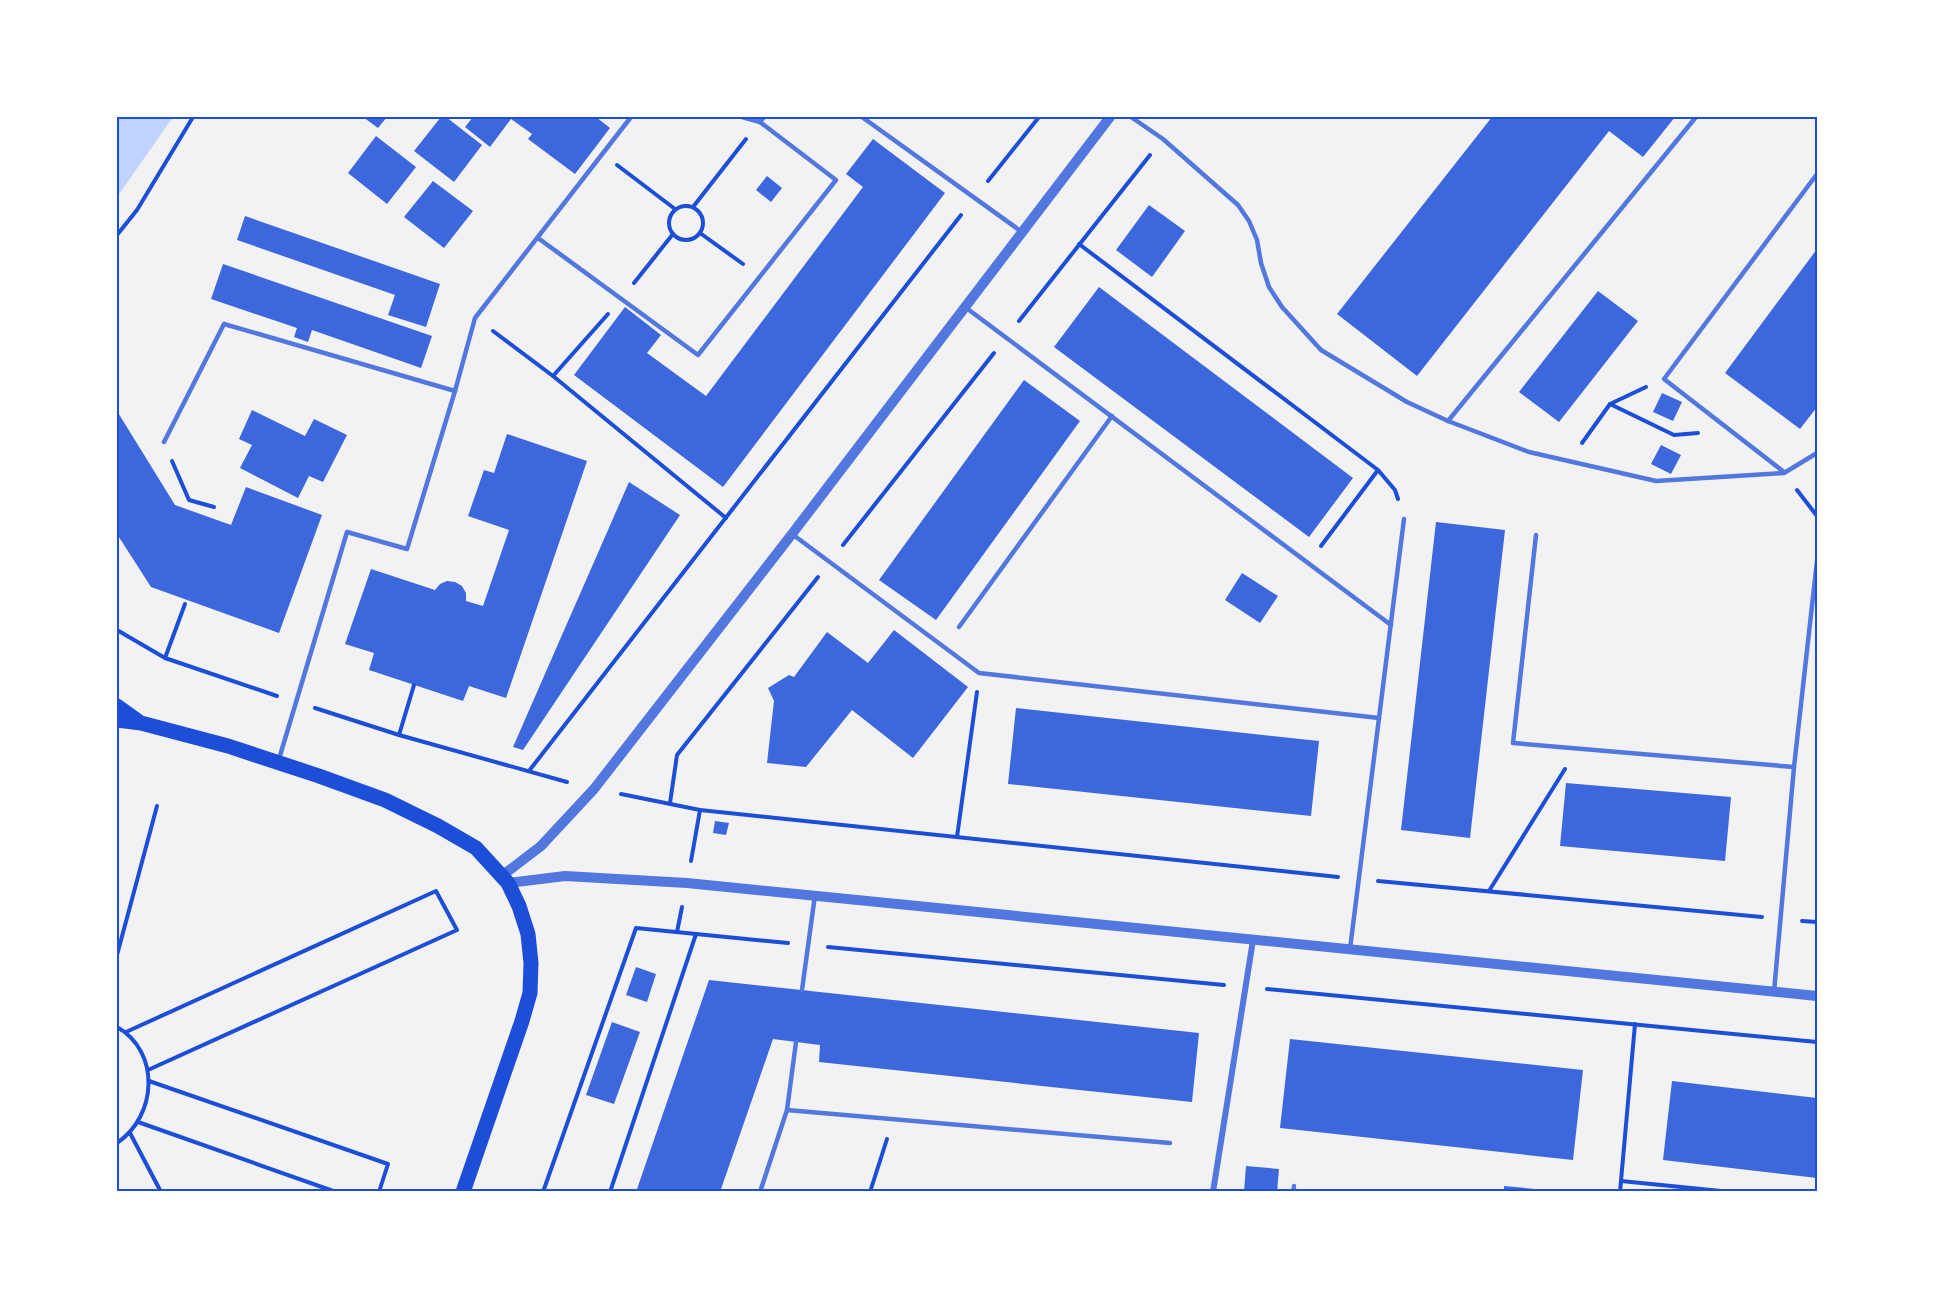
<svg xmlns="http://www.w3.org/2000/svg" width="1934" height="1309" viewBox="0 0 1934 1309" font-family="'Fira Sans Condensed',sans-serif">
<rect width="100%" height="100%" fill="#f2f2f2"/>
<polygon fill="#bfd3fe" points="117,117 173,117 117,197"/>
<g fill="#3d67dc">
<polygon points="363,117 387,117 378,128"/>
<polygon points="441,117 446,117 482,145 454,182 414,151"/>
<polygon points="473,117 596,117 610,128 575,174 528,139 532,134 511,119 490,147 465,127"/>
<polygon points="1492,117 1675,117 1643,157 1609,131 1417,376 1337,314"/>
<polygon points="376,136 416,167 387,204 348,173"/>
<polygon points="873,139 945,193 723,487 574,375 625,307 661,335 647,353 706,396 863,187 846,174"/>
<polygon points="767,176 782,188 771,202 756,190"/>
<polygon points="433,181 473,211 444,248 404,217"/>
<polygon points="1149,205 1185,231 1152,277 1116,250"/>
<polygon points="245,216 440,284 426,327 388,315 395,295 237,240"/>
<polygon points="1817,249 1817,407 1800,429 1725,373"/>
<polygon points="223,264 432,336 421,368 312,330 308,342 294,337 297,328 211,299"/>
<polygon points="1099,287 1353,478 1309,537 1054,347"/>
<polygon points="1598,291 1638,321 1559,422 1519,392"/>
<polygon points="1024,380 1080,421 936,620 879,580"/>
<polygon points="1662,393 1682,402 1673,421 1653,412"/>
<polygon points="252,410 305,436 314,419 347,435 323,482 309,476 298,498 240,468 252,445 239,439"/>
<polygon points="117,411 175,505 231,525 246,487 322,515 279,633 151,587 117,534"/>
<polygon points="507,434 587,461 506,698 469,686 463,701 369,670 374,653 345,644 371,569 435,590 440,584 447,581 455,582 462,586 466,593 466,601 483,606 509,530 468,516 484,470 494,473"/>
<polygon points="1661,445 1681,455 1671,474 1651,464"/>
<polygon points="629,482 680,515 523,750 513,747"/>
<polygon points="1436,522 1505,530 1470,838 1401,830"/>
<polygon points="1242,573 1278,596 1260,623 1225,600"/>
<polygon points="894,630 968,687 913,758 852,710 806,767 767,763 774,701 768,688 789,675 794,677 827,632 868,663"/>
<polygon points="1016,708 1319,741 1311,816 1008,784"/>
<polygon points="1566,783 1731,797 1725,861 1560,846"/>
<polygon points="715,821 729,823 726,835 713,833"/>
<polygon points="636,967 656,974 647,1002 626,995"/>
<polygon points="709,980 1199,1033 1192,1102 819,1062 820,1045 773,1039 720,1192 636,1192"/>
<polygon points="612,1022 640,1032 614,1104 586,1095"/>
<polygon points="1290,1039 1583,1070 1573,1160 1280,1128"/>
<polygon points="1672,1081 1817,1098 1817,1178 1663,1160"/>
<polygon points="1246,1166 1279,1169 1277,1192 1244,1192"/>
<polygon points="1504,1186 1546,1190 1546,1192 1504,1192"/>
</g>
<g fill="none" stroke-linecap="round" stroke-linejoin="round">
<g stroke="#1d4ed8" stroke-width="4">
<polyline points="617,165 675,209"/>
<polyline points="988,181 1039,117"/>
<circle cx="686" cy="223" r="17"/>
<polyline points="693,207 746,139"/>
<polyline points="700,233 743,264"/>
<polyline points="117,235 137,210 193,117"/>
<polyline points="1079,244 1378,470 1395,490 1398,499"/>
<polyline points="634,283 673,234"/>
<polyline points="1019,321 1150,155"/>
<polyline points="493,331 553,376 726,518"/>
<polyline points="553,376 608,314"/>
<polyline points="1610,404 1674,435 1698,433"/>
<polyline points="1582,443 1610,404 1646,387"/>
<polyline points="172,461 189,500 214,507"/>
<polyline points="1797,490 1817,516"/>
<polyline points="843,545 994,353"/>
<polyline points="1321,546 1378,470"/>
<polyline points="117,630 165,658 277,696"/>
<polyline points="165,658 185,604"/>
<polyline points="315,708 399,735 567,782"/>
<polyline points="399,735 414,685"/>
<polyline points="529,771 961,215"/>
<polyline points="621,794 700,810 1338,877"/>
<polyline points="670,803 677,755 818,577"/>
<polyline points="957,837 977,692"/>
<polyline points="691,861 700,810"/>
<polyline points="1378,881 1762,917"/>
<polyline points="1489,891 1565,769"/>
<polyline points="1802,921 1817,922"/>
<polyline points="677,932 682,907"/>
<polyline points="696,934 788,943"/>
<polyline points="828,947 1224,985"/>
<polyline points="117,955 157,806"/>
<polyline points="1267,989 1817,1042"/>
<path d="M 117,1027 C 161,1052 157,1116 117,1143"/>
<polyline points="126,1032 436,891 457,930 148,1070"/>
<polyline points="149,1081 388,1164 379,1192"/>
<polyline points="138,1122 336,1192"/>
<polyline points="130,1133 161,1192"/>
<polyline points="1621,1181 1731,1192"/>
<polyline points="543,1192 636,928 696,934 610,1192"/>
<polyline points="870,1192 887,1139"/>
<polyline points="1620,1192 1635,1024"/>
</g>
<g stroke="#5277de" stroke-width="4.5">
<polyline points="742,117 760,122"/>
<polyline points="862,117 1022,232"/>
<polyline points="1131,117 1163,139 1238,205 1249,221 1257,240 1261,263 1269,287 1282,307 1321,350 1407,402 1448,421 1529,452 1656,481 1784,473 1817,453"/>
<polyline points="538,238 698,355 836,180 760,122 764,117"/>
<polyline points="965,307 1391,625"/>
<polyline points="1448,421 1696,117"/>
<polyline points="164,442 224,324 455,391"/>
<polyline points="1784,472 1664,379 1817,174"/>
<polyline points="792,534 979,673 1379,718"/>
<polyline points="1536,535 1513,743 1794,767"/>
<polyline points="959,627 1112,416"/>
<polyline points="279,759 347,532 407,549 455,391 475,318 631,117"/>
<polyline points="1350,949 1404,519"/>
<polyline points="802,990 815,895"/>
<polyline points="1774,992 1794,767 1817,561"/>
<polyline points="787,1110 1170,1143"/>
<polyline points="760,1192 787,1110 796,1042"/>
<polyline points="1293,1192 1294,1186"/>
</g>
<polyline stroke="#5277de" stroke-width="6" points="1213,1192 1253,940"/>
<g stroke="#5277de" stroke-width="10">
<polyline points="503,875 541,846 594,789 792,534 1110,117"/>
<polyline points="508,883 565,876 687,883 1817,996"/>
</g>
<g stroke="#1d4ed8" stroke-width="15">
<polyline points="117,706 138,721"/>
<polyline points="117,720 141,723 228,746 319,776 385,800 438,826 476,848 508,883 519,906 528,934 531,963 530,993 522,1021 463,1192"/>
</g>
</g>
<rect width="1934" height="1309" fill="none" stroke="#ffffff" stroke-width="237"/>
<rect x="118" y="118" width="1698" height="1072" fill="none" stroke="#1d4ed8" stroke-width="2"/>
</svg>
